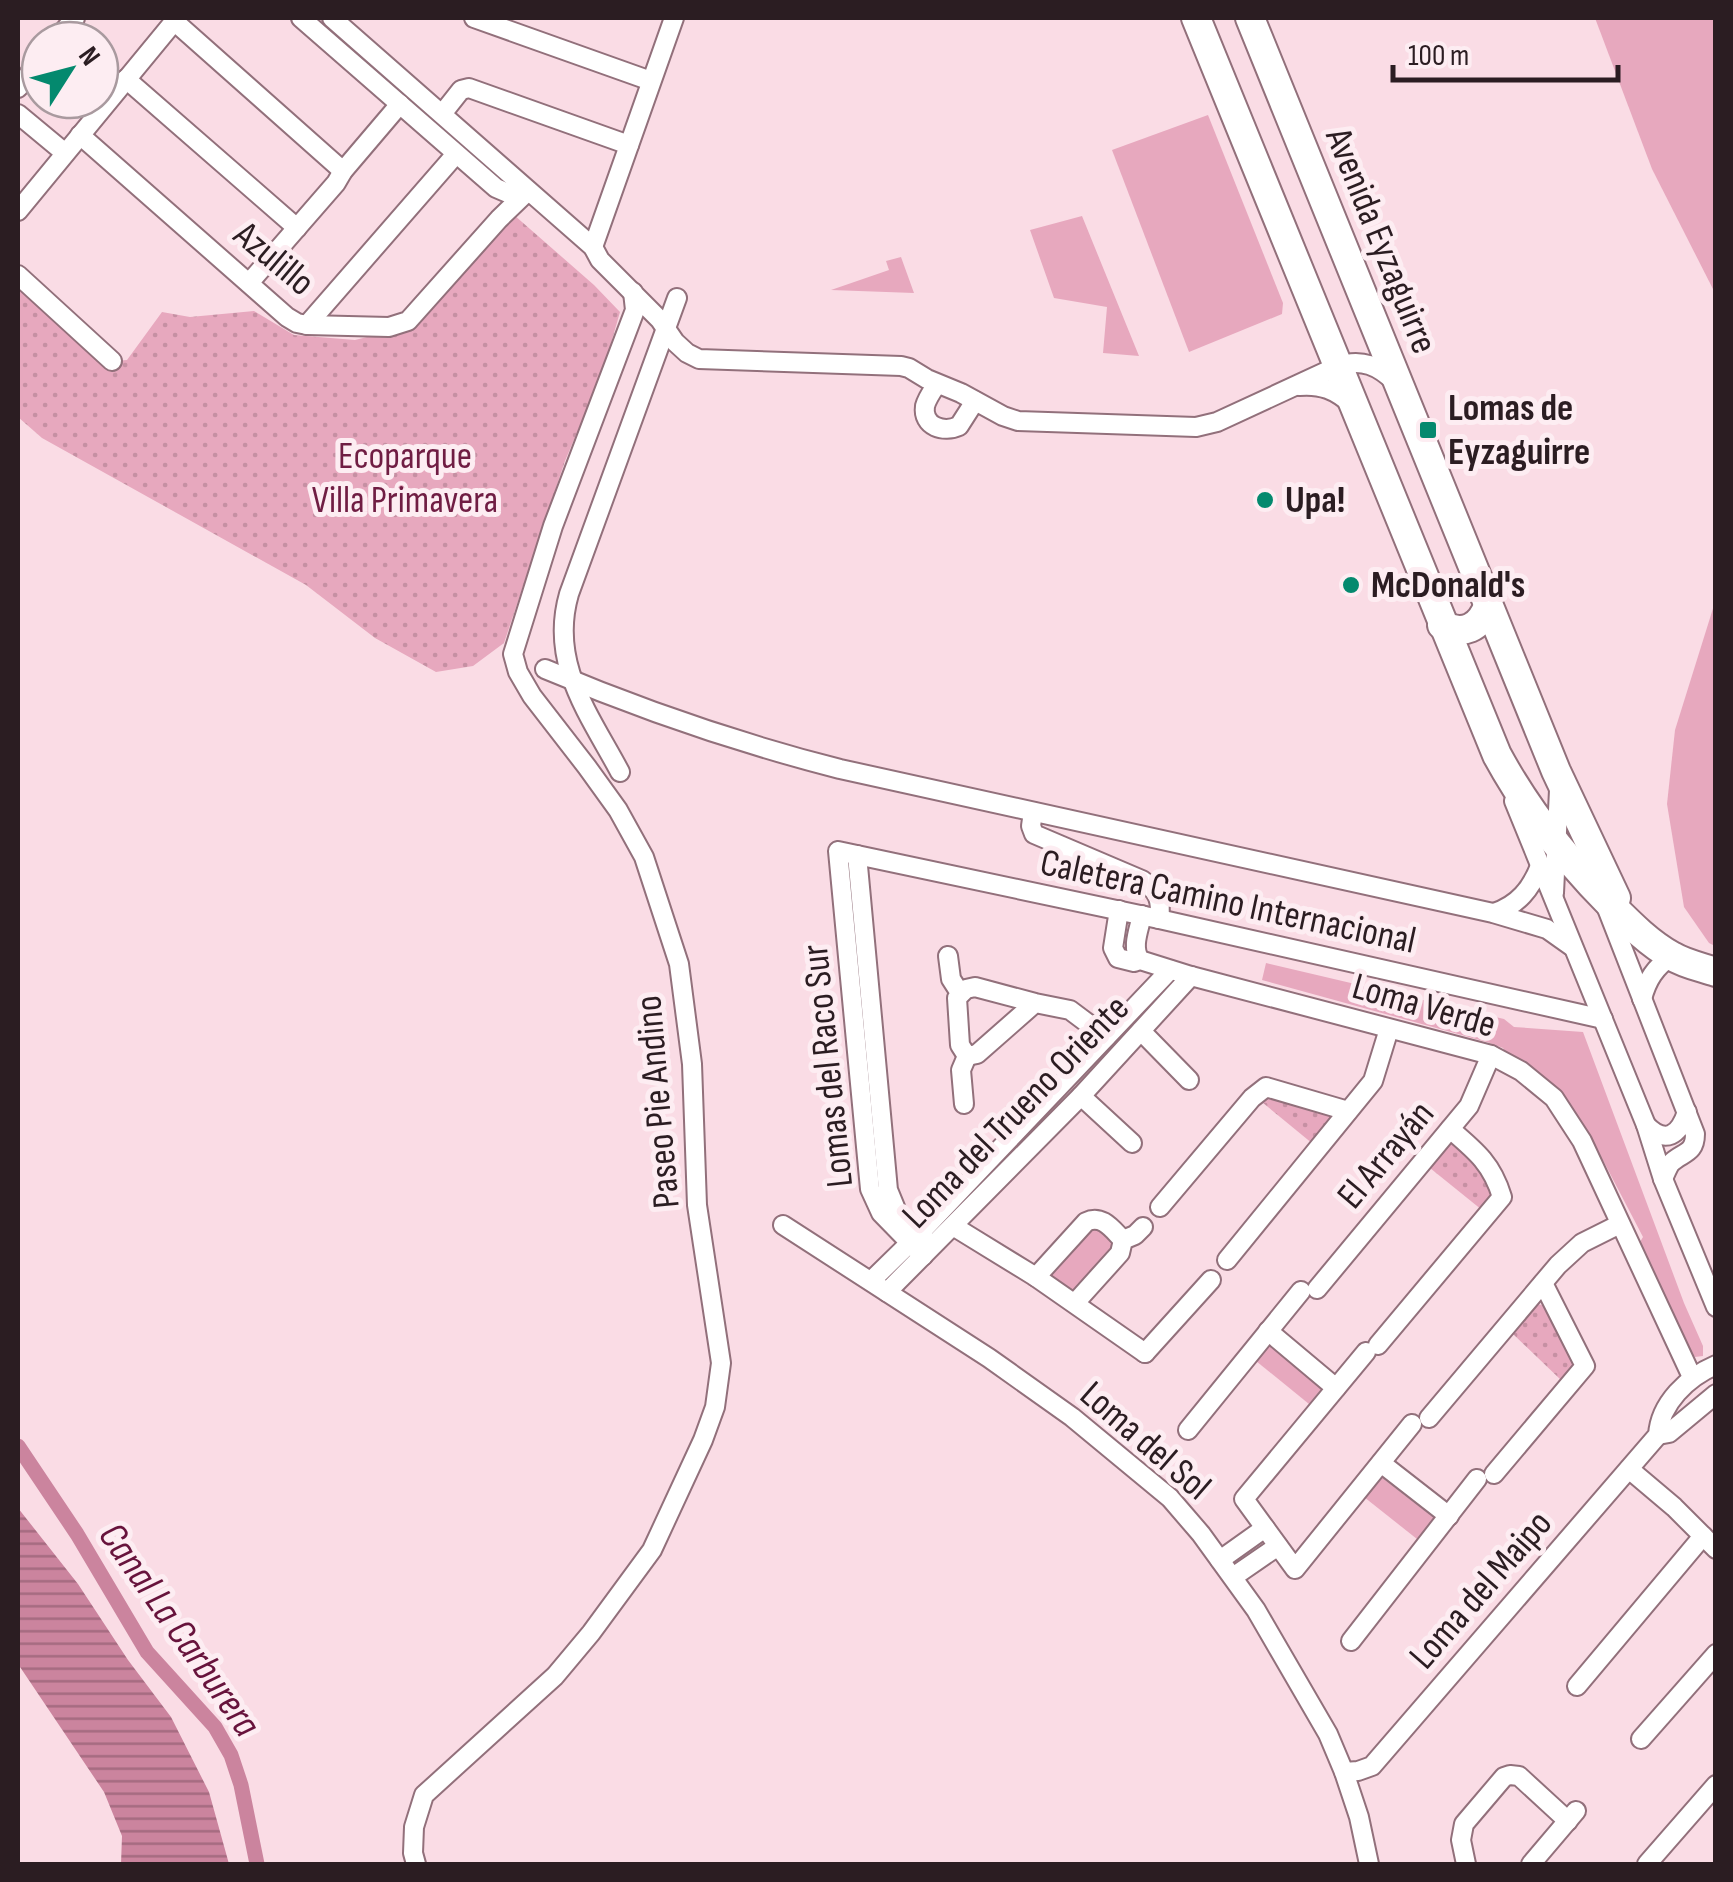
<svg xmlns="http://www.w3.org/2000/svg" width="1733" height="1882" viewBox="0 0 1733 1882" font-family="'Sofia Sans Condensed',sans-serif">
<defs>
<pattern id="park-dots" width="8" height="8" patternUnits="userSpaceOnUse" patternTransform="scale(2.5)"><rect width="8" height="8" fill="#e7a8be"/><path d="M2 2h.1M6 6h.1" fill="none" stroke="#c690a3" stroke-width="1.8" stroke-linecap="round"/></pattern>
<pattern id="water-rules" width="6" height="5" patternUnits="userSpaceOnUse" patternTransform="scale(2.5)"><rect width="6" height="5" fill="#cb849e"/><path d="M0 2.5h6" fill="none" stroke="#a56b80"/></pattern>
</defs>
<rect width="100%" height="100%" fill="#fadce5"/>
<g fill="#e7a8be">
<polygon points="1595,18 1715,18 1715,293 1652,169"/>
<polygon points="1208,115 1283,303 1282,314 1189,352 1112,150"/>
<polygon points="1082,216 1139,356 1103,353 1107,307 1054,298 1030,230"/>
<polygon points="901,257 914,293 831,290 889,270 886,261"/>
<polygon points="1715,602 1715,946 1709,943 1684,907 1667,804 1675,730"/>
<polygon points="1266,963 1504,1019 1514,1027 1583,1032 1684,1303 1703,1346 1703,1356 1695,1357 1693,1355 1640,1242 1643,1237 1593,1141 1570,1104 1525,1064 1505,1052 1503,1048 1487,1042 1262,980"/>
<polygon points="1097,1222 1119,1242 1073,1299 1045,1278"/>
<polygon points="1270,1345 1322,1388 1309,1404 1256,1361"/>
<polygon points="1380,1476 1434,1518 1417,1539 1364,1497"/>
</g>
<g fill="url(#park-dots)">
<polygon points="514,215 594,285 620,312 603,371 565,461 504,643 473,666 436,672 375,638 306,585 42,438 18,417 18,286 99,362 127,360 162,312 190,317 254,311 294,335 355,340 415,325"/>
<polygon points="1261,1094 1329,1111 1334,1118 1313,1144 1257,1098"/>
<polygon points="1456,1139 1490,1180 1492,1199 1482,1210 1425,1164 1441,1142"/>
<polygon points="1535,1304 1551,1306 1579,1363 1562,1381 1513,1334"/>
</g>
<polygon fill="url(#water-rules)" points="18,1508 78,1584 128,1660 171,1717 209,1792 229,1864 121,1864 122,1836 104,1792 18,1664"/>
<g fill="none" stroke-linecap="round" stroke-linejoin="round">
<polyline stroke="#cb849e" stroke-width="15" points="18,1446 77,1534 147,1652 215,1727 231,1755 241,1785 257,1864"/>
<defs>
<g id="street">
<polyline points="301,18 496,188 510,194 528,192"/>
<path d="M 332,18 L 593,247 L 600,260 L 660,320 L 675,342 L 687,353 L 699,359 L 901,366 L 909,368 L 927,379 L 961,393 L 1003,416 L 1018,421 L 1196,427 L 1217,422 L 1338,366 C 1362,358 1379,366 1396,383"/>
<polyline points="474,18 651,81"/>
<polyline points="174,21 343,171"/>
<polyline points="56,40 75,18"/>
<polyline points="126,79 297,228"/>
<polyline points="18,88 40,60"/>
<polyline points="18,114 65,153"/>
<polyline points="442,114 461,90 469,88 629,145"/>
<polyline points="80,135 287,317 297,323 307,325 389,327 408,321 499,219 528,191"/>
<polyline points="18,211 177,18"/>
<polyline points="593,247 674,18"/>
<polyline points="18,275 112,361"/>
<polyline points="249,283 336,183 343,171 400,104"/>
<polyline points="307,325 456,154"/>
<path d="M 937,384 C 933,390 927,398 925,406 C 922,427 944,433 959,426 L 975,401"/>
<path d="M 1299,386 C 1321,384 1336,390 1352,405"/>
<path d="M 545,669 C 642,710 738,743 840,769 L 1493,913 L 1547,929 L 1571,946"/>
<path d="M 620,772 C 589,714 549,663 569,594 L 677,298"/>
<polyline points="1514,801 1646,1125 1663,1179 1716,1307"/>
<path d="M 1033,812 L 1031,826 L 1034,834 L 1142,880 C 1158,891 1162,900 1159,919"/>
<polyline points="857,855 888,1190 897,1212 925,1239"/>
<polyline points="1554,893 1559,790"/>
<path d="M 1606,906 L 1695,1134 C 1695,1155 1681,1152 1670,1164 C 1667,1169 1665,1174 1663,1179"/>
<polyline points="1119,910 1113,948 1118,958 1134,962 1140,960 1191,976 1491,1055 1521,1071 1554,1098 1582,1141 1692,1377"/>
<path d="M 1494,913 C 1518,905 1531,889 1540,866"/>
<polyline points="948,956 951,979 960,993"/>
<path d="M 1140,960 C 1131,947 1139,930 1142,915"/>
<path d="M 1642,999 C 1647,980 1655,967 1672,956"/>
<polyline points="1035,1003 977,1054 967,1056 960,1045 957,998 966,989 975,987 1035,1003 1070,1010 1106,1037"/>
<polyline points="1141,1031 1189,1080"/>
<polyline points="1081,1096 1132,1143"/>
<polyline points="964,1104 961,1070 967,1056"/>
<path d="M 1646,1125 C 1666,1145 1679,1135 1687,1112"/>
<polyline points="1160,1207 1252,1098 1266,1087 1348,1111"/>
<polyline points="783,1225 989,1358 1072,1417 1170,1498 1201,1534 1256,1610 1328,1734 1344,1772 1359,1817 1369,1864"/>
<polyline points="953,1226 1036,1277 1145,1353"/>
<polyline points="923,1256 881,1213 870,1189 838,851 1159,919 1603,1019"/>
<polyline points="1227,1260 1373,1081 1389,1029"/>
<path d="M 1036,1277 L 1086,1222 C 1102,1214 1112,1229 1123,1240"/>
<polyline points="871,1281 919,1234 1170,970"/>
<polyline points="1317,1289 1469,1106 1491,1055"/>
<polyline points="887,1292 1081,1096 1191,976"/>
<polyline points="1075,1303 1120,1253 1123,1240 1135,1235 1143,1227"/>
<polyline points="1268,1331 1336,1388"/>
<path d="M 1378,1345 L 1502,1197 C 1492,1164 1476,1151 1450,1129"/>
<polyline points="1366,1352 1244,1499 1295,1569 1412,1424"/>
<polyline points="1145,1353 1211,1280"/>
<polyline points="1429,1418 1558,1265 1582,1243 1620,1224"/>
<polyline points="1188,1430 1301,1291"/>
<polyline points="1658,1435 1669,1433 1716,1394"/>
<polyline points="1381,1463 1449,1516"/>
<polyline points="1629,1469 1674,1507 1716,1549"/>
<polyline points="1494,1474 1585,1366 1543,1283"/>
<polyline points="1220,1560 1265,1528"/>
<polyline points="1233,1577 1278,1546"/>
<polyline points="1351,1641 1477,1479"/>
<polyline points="1577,1686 1703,1536"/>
<polyline points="1641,1739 1716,1654"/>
<path d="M 1344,1772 L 1358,1771 L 1372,1766 L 1658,1435 C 1660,1403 1688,1377 1716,1365"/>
<polyline points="416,1864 413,1853 414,1827 424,1795 555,1676 591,1633 652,1550 703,1440 715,1407 721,1363 697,1205 692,1064 679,964 644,857 618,810 587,767 532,696 518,672 513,654 553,526 635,310 633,292"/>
<polyline points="1466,1864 1461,1840 1464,1824 1504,1777 1510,1775 1519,1776 1568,1821"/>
<polyline points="1531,1864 1576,1811"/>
<polyline points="1647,1864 1716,1785"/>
</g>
<g id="primary">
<path d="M 1196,18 L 1497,755 C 1528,812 1567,861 1613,907 C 1631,925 1650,944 1672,956 C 1685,964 1701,967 1716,972"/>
<polyline points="1250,18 1556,771 1616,898"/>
<path d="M 1442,625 C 1463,636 1480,628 1488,606"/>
</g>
</defs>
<use href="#street" stroke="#92707b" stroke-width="22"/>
<use href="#primary" stroke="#92707b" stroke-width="32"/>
<use href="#street" stroke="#fff" stroke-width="18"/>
<use href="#primary" stroke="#fff" stroke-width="28"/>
</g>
<g fill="#04896e" stroke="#fdedf2" stroke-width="4">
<rect x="1418" y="420" width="20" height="20" rx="5"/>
<circle cx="1265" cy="500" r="10"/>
<circle cx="1351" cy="585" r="10"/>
</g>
<g text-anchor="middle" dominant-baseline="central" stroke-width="10" stroke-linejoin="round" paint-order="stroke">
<g font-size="38" fill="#2b1d22" stroke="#fdedf2">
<text transform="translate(1381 241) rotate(68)">Avenida Eyzaguirre</text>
<text transform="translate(274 259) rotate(40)">Azulillo</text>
<text transform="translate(1228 902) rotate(12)">Caletera Camino Internacional</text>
<text transform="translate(1424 1006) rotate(16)">Loma Verde</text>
<text transform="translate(828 1066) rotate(-96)">Lomas del Raco Sur</text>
<text transform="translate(658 1102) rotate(-95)">Paseo Pie Andino</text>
<text transform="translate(1016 1112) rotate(-46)">Loma del Trueno Oriente</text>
<text transform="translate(1386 1155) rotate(-50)">El Arrayán</text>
<text transform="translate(1145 1441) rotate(41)">Loma del Sol</text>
<text transform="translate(1481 1590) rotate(-49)">Loma del Maipo</text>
</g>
<g font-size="38" font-weight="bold" fill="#2b1d22" stroke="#fdedf2" text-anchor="start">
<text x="1448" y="408">Lomas de<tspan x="1448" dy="44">Eyzaguirre</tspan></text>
<text x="1285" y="500">Upa!</text>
<text x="1371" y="585">McDonald's</text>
</g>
<g font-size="38" fill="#701d43" stroke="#fdedf2">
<text x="405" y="456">Ecoparque<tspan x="405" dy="44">Villa Primavera</tspan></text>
</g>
<g font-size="40" font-style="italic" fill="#67133c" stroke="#fdedf2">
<text transform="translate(179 1630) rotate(55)">Canal La Carburera</text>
</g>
</g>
<rect width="1733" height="1882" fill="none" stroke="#2b1d22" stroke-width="40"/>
<g transform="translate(70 70) rotate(54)"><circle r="48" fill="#fdedf2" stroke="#a99a9f" stroke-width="2.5"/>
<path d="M0-8L18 38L0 25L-18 38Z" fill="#04896e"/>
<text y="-15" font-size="28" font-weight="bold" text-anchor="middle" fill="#2b1d22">N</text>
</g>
<path d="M1393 65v15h225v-15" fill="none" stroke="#2b1d22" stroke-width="5"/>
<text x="1408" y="65" font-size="30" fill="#2b1d22" stroke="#fdedf2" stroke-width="8" paint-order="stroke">100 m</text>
</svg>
